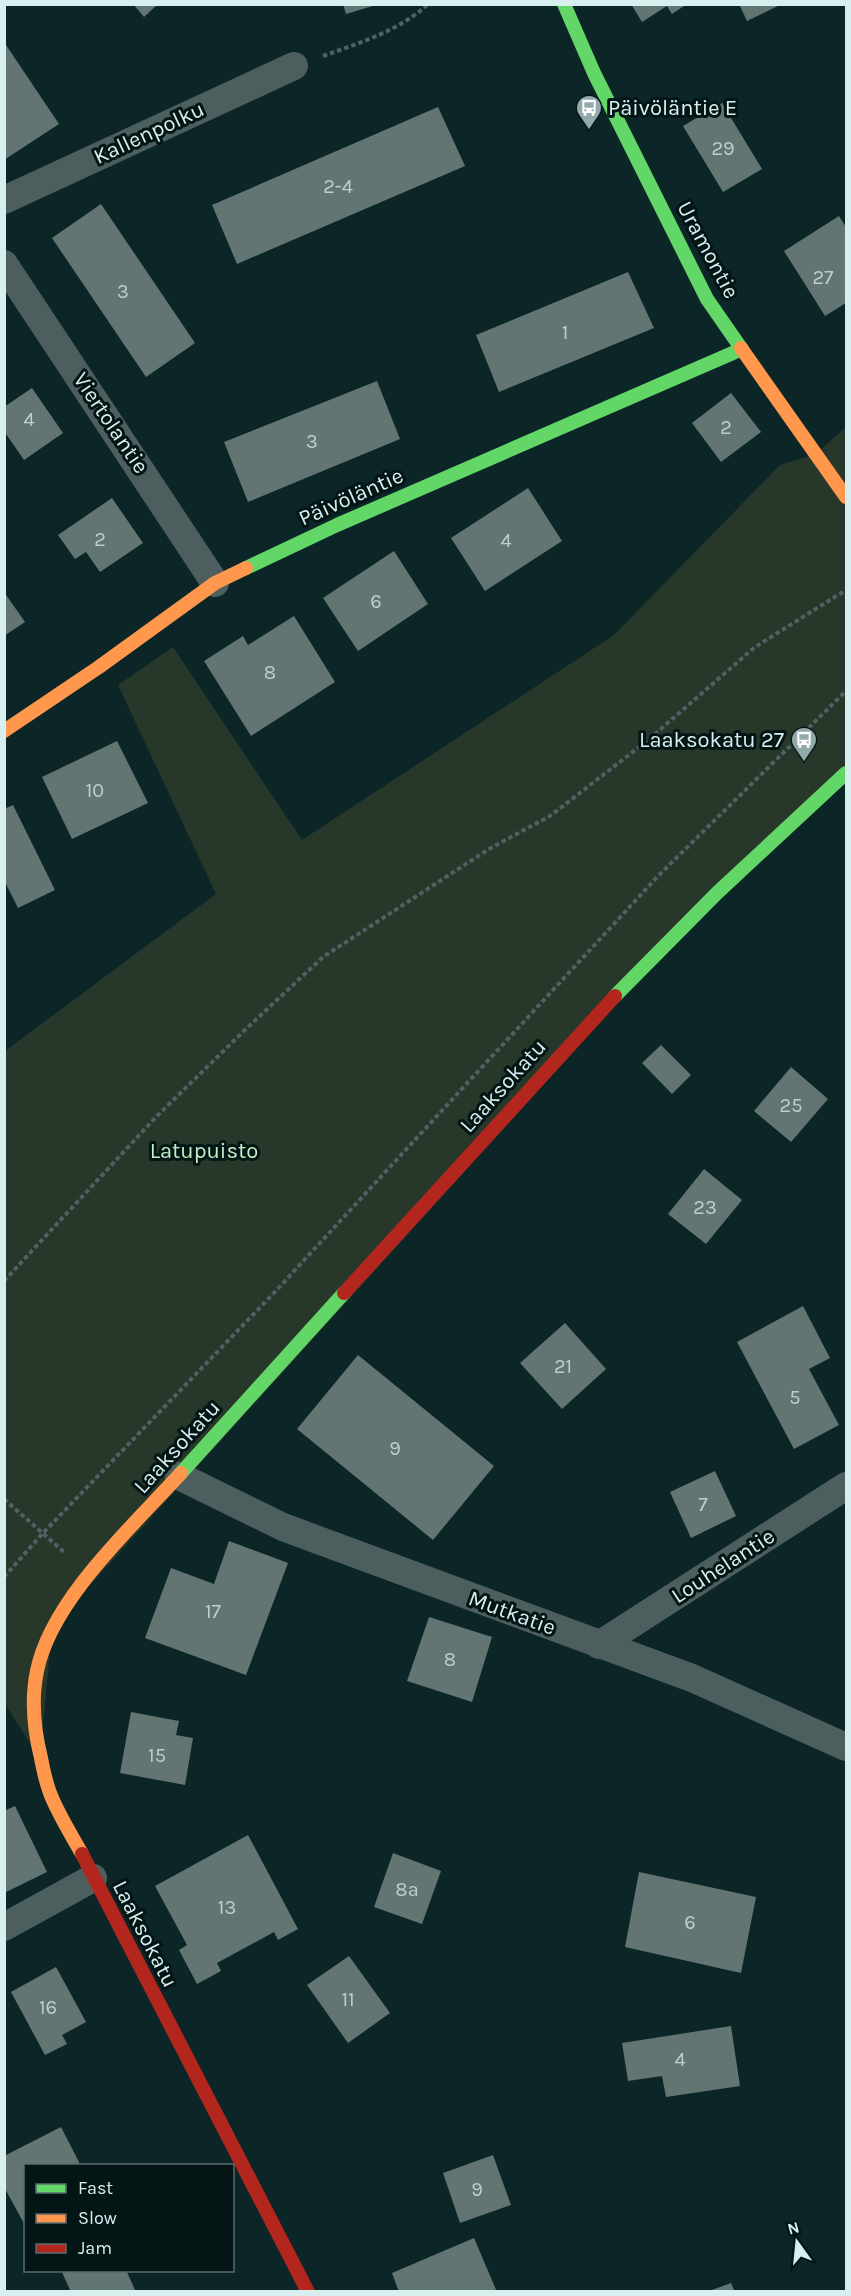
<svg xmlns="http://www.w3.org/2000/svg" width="851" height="2296" viewBox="0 0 851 2296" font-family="Karla,sans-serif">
<rect width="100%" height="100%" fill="#0c2627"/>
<polygon fill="#27372a" points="846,427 846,773 717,893 52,1627 40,1759 5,1704 5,1051 216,894 118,685 173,647 302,840 614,635 780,465 816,454"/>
<g fill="#627572">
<polygon points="133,4 158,4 144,17"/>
<polygon points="343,4 376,4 376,5 346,14"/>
<polygon points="631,4 687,4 672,14 667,6 642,22"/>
<polygon points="739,4 782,4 747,21"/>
<polygon points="4,42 59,124 4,160"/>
<polygon points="722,103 762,169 723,192 683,126"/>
<polygon points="438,107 465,166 237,264 212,205"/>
<polygon points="101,204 195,343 146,377 52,238"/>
<polygon points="839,216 846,227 846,303 825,316 784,251"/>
<polygon points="628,272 654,328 499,392 476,335"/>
<polygon points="377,381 400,439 248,502 224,442"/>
<polygon points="32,388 63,433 24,460 4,431 4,407"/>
<polygon points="731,393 761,432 721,462 692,423"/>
<polygon points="528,488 562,541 485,591 451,538"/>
<polygon points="112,498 143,543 100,572 86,552 75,559 58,535"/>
<polygon points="394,551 428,604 358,651 323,598"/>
<polygon points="4,592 25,622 4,636"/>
<polygon points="294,616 335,682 251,736 204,661 243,636 248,645"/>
<polygon points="117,741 148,803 72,839 42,777"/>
<polygon points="13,805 55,890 18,908 4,880 4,809"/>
<polygon points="661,1045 691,1075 672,1094 642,1063"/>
<polygon points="791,1067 828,1099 791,1142 754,1111"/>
<polygon points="704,1169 742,1200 706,1244 668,1214"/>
<polygon points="803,1306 830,1358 809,1369 839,1425 794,1449 737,1342"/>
<polygon points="565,1323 606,1369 562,1409 520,1363"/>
<polygon points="358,1355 494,1466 433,1540 297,1429"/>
<polygon points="715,1471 736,1516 691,1538 670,1492"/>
<polygon points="229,1541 288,1563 246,1675 145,1638 171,1568 214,1584"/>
<polygon points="429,1617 492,1637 472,1702 407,1681"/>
<polygon points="131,1712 179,1721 176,1735 193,1738 185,1785 120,1773"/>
<polygon points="15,1806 47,1872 4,1893 4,1811"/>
<polygon points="248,1835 298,1929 278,1940 274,1932 217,1963 221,1971 197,1984 179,1950 187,1945 155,1886"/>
<polygon points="393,1853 441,1871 422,1924 374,1907"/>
<polygon points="639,1872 756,1897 741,1973 625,1947"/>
<polygon points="349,1956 390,2013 348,2043 307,1985"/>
<polygon points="56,1967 86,2022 62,2035 67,2044 45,2055 11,1992"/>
<polygon points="731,2026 740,2086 666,2097 662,2076 628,2081 622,2043"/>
<polygon points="61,2127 81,2166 26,2166 26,2227 4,2187 4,2156"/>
<polygon points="493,2155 511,2205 460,2223 443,2173"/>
<polygon points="474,2238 497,2292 399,2292 392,2273"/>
<polygon points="61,2270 126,2270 136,2292 71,2292"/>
<polygon points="731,2283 735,2292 709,2292 709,2291"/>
</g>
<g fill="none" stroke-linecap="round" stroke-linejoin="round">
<g stroke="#4f6162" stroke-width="4" stroke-dasharray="4.5 3" stroke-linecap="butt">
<path d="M 323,56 C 359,43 399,31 428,4"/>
<polyline points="4,1281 157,1116 248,1027 323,957 489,849 550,816 647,741 755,647 846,590"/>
<polyline points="4,1499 64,1552"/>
<polyline points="4,1577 44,1532 272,1295 659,875 846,691"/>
</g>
<g stroke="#4d5e5f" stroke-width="28">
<polyline points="4,200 294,66"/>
<polyline points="4,264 215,583"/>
<polyline points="179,1476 283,1527 692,1678 846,1747"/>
<polyline points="599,1645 846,1486"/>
<polyline points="4,1927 93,1878"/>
</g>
<g stroke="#63d668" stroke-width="14">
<polyline points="564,4 594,73 707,299 741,348"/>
<polyline points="246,568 337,525 742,349"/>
<polyline points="615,996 717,893 846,773"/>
<polyline points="181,1473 344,1293"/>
</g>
<g stroke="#ff974d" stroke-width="14">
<polyline points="741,348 846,497"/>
<polyline points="4,731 99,667 215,583 246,568"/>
<path d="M 82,1854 C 71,1834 58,1814 50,1793 C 46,1782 43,1769 41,1758 C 34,1730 31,1700 37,1671 C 51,1600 133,1526 181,1473"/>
</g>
<g stroke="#b3261e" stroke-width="14">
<polyline points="344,1293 615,996"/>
<polyline points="82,1854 308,2292"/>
</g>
</g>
<defs>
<symbol id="bus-pin" viewBox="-11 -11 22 30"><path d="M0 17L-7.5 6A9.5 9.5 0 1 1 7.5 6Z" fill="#91a9aa" stroke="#041516"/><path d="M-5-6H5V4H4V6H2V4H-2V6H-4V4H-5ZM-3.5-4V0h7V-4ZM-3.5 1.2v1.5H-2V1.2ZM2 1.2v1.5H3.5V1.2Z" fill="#fff"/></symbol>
</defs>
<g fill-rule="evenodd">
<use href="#bus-pin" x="574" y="93" width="30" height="40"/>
<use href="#bus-pin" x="789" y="725" width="30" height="40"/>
</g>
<g text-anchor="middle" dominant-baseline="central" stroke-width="6" stroke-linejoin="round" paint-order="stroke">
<g font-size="20" fill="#bad0d0">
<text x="723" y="148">29</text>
<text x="338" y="186">2-4</text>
<text x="823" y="277">27</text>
<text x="123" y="291">3</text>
<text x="565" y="332">1</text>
<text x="29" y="419">4</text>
<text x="726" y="427">2</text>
<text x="312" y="441">3</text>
<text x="100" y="539">2</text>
<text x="506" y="540">4</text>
<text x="376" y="601">6</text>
<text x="270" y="672">8</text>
<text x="95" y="790">10</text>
<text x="791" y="1105">25</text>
<text x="705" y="1207">23</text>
<text x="563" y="1366">21</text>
<text x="795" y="1397">5</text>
<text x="395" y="1448">9</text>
<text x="703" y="1504">7</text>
<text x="213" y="1611">17</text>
<text x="450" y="1659">8</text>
<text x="157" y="1755">15</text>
<text x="407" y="1889">8a</text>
<text x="227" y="1907">13</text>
<text x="690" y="1922">6</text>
<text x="348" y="1999">11</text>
<text x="48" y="2007">16</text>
<text x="680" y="2059">4</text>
<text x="477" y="2189">9</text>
</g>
<g font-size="22" fill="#d8eff0" stroke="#041516" text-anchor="start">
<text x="608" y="108">Päivöläntie E</text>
<text x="784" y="740" text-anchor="end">Laaksokatu 27</text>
</g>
<g font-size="22" fill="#d8eff0" stroke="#041516">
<text transform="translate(149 133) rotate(-25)">Kallenpolku</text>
<text transform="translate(708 250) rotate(62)">Uramontie</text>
<text transform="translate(111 423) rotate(56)">Viertolantie</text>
<text transform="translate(351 497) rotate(-24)">Päivöläntie</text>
<text transform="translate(503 1086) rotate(-48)">Laaksokatu</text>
<text transform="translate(177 1447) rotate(-48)">Laaksokatu</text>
<text transform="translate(723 1566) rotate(-33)">Louhelantie</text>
<text transform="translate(512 1613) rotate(20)">Mutkatie</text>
<text transform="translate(145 1934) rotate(63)">Laaksokatu</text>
</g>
<g font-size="22" fill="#c3eec3" stroke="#041516">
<text x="204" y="1151">Latupuisto</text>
</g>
</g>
<rect width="851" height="2296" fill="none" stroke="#d8eff0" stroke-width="12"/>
<rect x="24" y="2164" width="210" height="108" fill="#041516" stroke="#596c6d" stroke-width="1.5"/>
<rect x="36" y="2184" width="30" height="9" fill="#63d668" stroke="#596c6d" stroke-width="1.5"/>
<text x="78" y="2194" font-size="18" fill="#d8eff0">Fast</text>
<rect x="36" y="2214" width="30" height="9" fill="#ff974d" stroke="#596c6d" stroke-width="1.5"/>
<text x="78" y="2224" font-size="18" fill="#d8eff0">Slow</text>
<rect x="36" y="2244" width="30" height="9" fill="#b3261e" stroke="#596c6d" stroke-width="1.5"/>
<text x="78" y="2254" font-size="18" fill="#d8eff0">Jam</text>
<g transform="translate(797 2242) rotate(345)" stroke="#041516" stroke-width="4.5" paint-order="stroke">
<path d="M0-4.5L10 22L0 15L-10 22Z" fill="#d8eff0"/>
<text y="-9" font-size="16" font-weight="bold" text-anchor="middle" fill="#d8eff0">N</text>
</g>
</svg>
